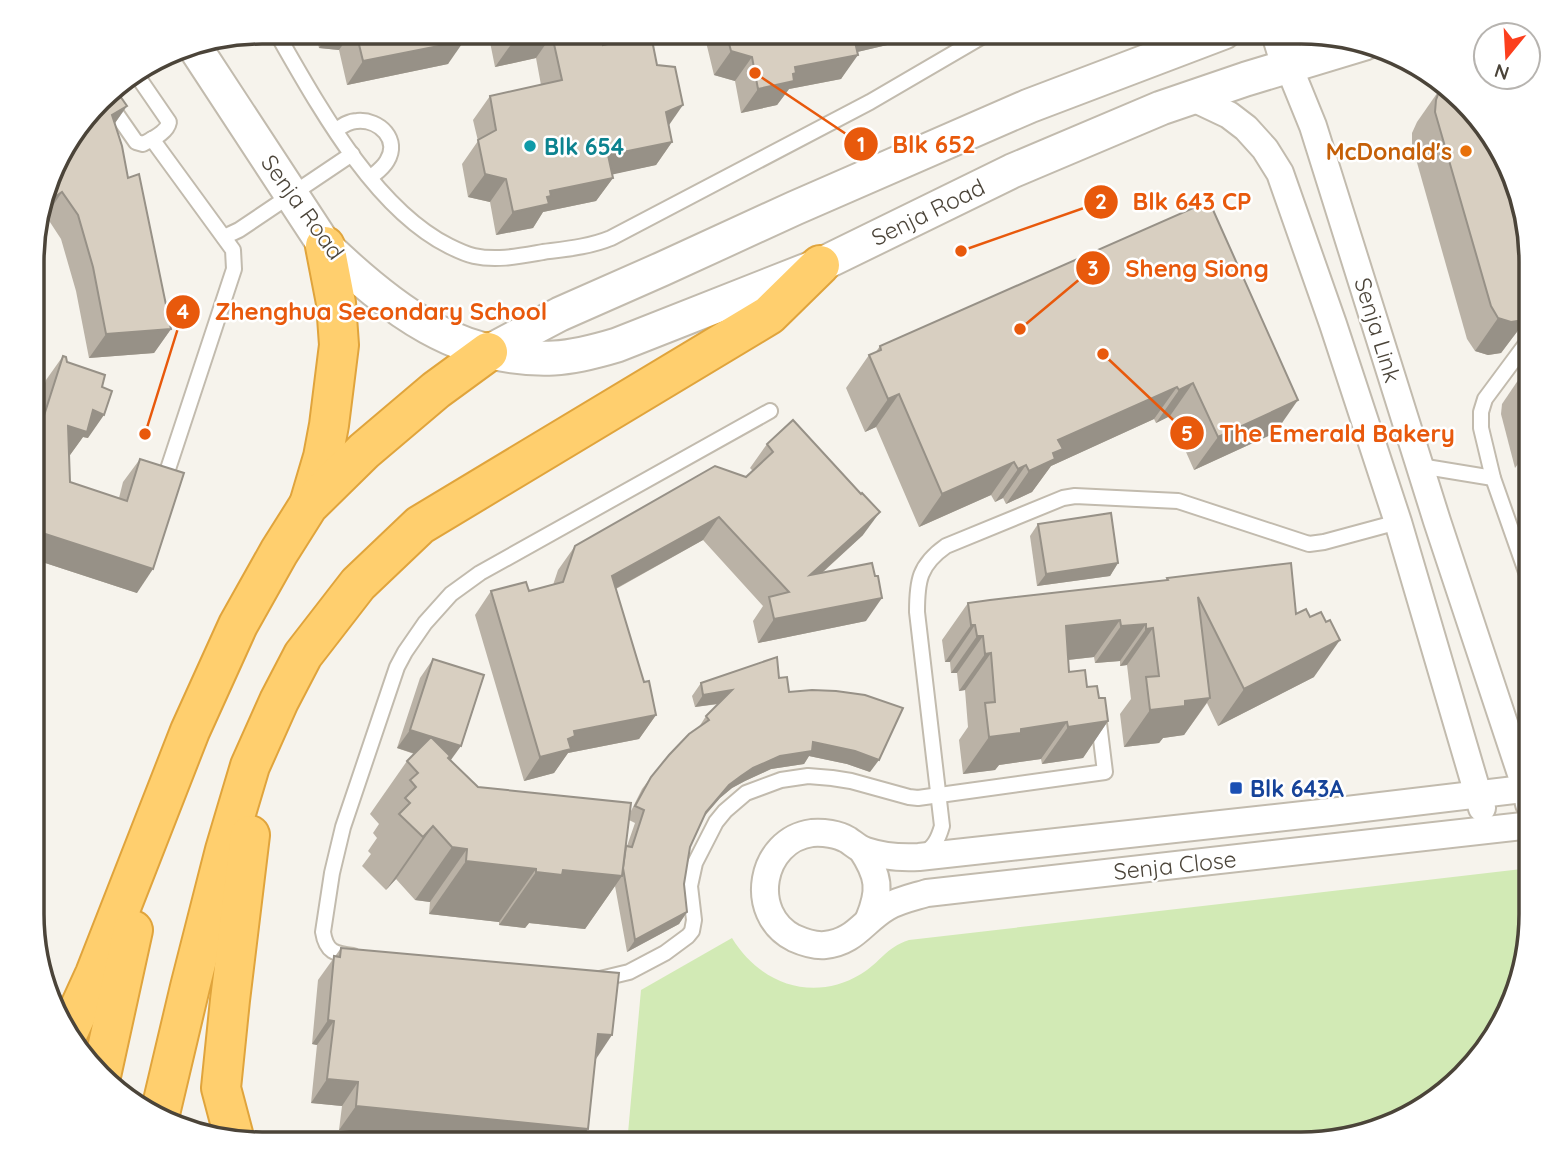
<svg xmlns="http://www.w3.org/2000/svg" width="1563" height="1176" viewBox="0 0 1563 1176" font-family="Quicksand,sans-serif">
<rect width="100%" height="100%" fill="#f6f3ec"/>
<path fill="#d2eab5" d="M 1531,868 L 1531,930 L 1514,1002 L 1475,1066 L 1403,1121 L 1302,1144 L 627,1144 L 641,990 L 732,938 C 760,984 813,1003 861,974 C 881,962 885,948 909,940 Z"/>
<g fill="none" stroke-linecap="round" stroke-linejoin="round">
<defs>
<g id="service">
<path d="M 276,32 C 317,103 373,208 449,246 C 457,250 465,254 474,256 C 497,261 520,256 543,252 C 566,249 589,247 611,238 L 870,102 L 990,32"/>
<path d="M 104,96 L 136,142 L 143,144 C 152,139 167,133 169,122 L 136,74"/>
<path d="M 336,130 C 342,126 349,121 357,121 C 380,119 400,140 387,161 C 383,168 377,172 371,177"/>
<polyline points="152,139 233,250 234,269 168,469"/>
<polyline points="224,237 239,230 352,154"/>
<polyline points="1420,466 1493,478"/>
<polyline points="1531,586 1493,478 1481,428 1481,412 1485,399 1531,337"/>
<path d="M 922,855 C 934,847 938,840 942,826 L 917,612 C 917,581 919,565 946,546 L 1063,498 L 1075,496 L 1178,501 L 1309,544 L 1324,542 L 1398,522"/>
<path d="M 353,956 C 335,954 326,952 323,932 L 332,873 L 343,827 L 397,667 L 405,652 L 425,623 L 451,594 L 480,573 L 770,411"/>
<polyline points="600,979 629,972 665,953 688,936 692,931 694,920 690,886 695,863 716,822 725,811 746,793 781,780 808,776 832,778 851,781 909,797 918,798 1105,772 1098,715"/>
</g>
<g id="minor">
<polyline points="1289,67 1313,126 1437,521 1526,789 1529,804"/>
<polyline points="1191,97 1229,115 1246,128 1265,149 1280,173 1333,324 1398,522 1482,808"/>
<path d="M 1531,825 L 927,893 C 914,897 899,900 887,907 C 863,921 855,942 825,945 C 814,946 803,942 794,938 C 747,914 760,840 812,833 C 823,832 838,834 848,840 C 854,844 859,849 866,851 C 884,857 900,858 919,857 L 1330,812 L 1531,788"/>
<path d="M 862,850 C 879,876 881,890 869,919"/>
</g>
<g id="tertiary">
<polyline points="1278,32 1289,67"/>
<path d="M 192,43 L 325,246 C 391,309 458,362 554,358 C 575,357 597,351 617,345 L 820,265 L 1012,171 L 1161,108 L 1246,79 L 1365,43"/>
<polyline points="488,352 560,314 662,269 795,208 1029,106 1224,32"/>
</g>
<g id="motorway">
<polyline points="310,501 323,457 329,425 339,345 336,303 325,246"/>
<polyline points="68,1033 95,974 190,731 238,625 279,552 308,506 364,451 436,390 488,352"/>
<polyline points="101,1076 133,930"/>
<polyline points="159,1118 190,987 225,850 250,766 279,701 303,655 358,584 420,525 769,315 820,265"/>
<polyline points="235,1141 221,1088 230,1000 250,835"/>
</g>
</defs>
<use href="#service" stroke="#c2bbae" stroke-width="18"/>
<use href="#minor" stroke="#c2bbae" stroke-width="30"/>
<use href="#tertiary" stroke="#c2bbae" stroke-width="37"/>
<use href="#motorway" stroke="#e0a43c" stroke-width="42"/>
<use href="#service" stroke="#fff" stroke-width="14"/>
<use href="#minor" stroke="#fff" stroke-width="26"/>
<use href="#tertiary" stroke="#fff" stroke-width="33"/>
<use href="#motorway" stroke="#ffcf6e" stroke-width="38"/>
</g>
<g fill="#bab2a6" fill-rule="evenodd">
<polygon points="315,32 462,32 448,64 347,85 339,50 319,48"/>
<polygon points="488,32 600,32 603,45 669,126 672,142 656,165 612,174 613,178 596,201 543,212 533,228 496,235 490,202 468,197 462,164 478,141 473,120 490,96 541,85 536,58 495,67"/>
<polygon points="713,32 908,32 900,42 857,52 841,79 789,89 777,105 741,113 735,81 714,75 706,42"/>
<polygon points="1440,89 1531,261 1531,313 1501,353 1488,355 1475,351 1467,339 1412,145 1412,133 1417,122"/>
<polygon points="127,106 115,123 128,178 171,329 154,353 89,358 76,291 61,239 46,216 36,223"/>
<polygon points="1209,201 1275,433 1194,470 1170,416 1156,423 1154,419 1051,466 1032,492 1006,504 1003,498 995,502 991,495 919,527 876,427 865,432 846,388 869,355 875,353 880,346"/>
<polygon points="63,356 67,362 88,438 83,437 70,455 69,455 70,482 119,498 123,482 140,459 137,593 33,559 33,421 46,380"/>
<polygon points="1531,361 1531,447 1515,468 1501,414 1502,404"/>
<polygon points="767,444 863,535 822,573 866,621 758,643 753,621 763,606 703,540 616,589 644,682 656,715 639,739 568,753 554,773 524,781 475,615 491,591 529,591 553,585 558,570 575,546 746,477 753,471 750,468"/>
<polygon points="1038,524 1118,563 1110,576 1037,586 1030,536"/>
<polygon points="1167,578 1296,614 1314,677 1218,726 1207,703 1184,735 1163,738 1159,743 1124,747 1120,714 1131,699 1127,665 1120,666 1120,661 1095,663 1094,657 1068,660 1069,672 1099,698 1108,721 1083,758 1042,764 1041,759 999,765 995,770 963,774 959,740 968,727 965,690 959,691 957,673 951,673 950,662 945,662 942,640 968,603 1166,580"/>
<path d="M 433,659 L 451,760 L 478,787 L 630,813 L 642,789 L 651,777 L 699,727 L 706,716 L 719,704 L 695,707 L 692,696 L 701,683 L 779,678 L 789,692 L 870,772 L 847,764 L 809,756 L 804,764 L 771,769 L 745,781 L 732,788 L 720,798 L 704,817 L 690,847 L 684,884 L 687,912 L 679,924 L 627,952 L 615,886 L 585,929 L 529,923 L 525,928 L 499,925 L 499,922 L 429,914 L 430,902 L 415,900 L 396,879 L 386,890 L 362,866 L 371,854 L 368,851 L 377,838 L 373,833 L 379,824 L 370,814 L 407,761 L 414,754 L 397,748 L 420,678 ZM 629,820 L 635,823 L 627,846 L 626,846 Z"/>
<polygon points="341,948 619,973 339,1130 342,1106 311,1103 317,1045 312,1044 318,980"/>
</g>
<g fill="#979187">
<polygon points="330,32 352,32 339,50 319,48"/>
<polygon points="860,32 908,32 900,42 836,57 853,33"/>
<polygon points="552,35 536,58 495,67 512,43"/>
<polygon points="464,41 448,64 347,85 363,61"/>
<polygon points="731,51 752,57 735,81 714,75"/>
<polygon points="858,55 841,79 789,89 777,105 741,113 758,89 795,67"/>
<polygon points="683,105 667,128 666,112"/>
<polygon points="127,106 110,130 112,115"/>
<polygon points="672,142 656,165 592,179 608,155"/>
<polygon points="485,174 506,179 490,202 468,197"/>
<polygon points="613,178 596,201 543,212 533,228 496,235 513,212 550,191"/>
<polygon points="62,192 46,216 36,223 42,206"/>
<polygon points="1531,310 1531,313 1501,353 1488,355 1475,351 1498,318"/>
<polygon points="171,329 154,353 89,358 106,334"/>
<polygon points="1193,383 1170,416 1156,423 1179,390"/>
<polygon points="1177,387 1154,419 1051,466 1032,492 1006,504 1029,471 1058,440"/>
<polygon points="899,394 876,427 865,432 888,399"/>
<polygon points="1298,400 1275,433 1194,470 1218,437"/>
<polygon points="93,410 104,415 88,438 83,437 70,455 52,449 68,426"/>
<polygon points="1014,462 991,495 919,527 942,494"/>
<polygon points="1026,465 1003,498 995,502 1018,469"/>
<polygon points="880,512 863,535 793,599 810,575"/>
<polygon points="719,517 703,540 595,600 612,576"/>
<polygon points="33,530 153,569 137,593 33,559"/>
<polygon points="1118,563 1110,576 1037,586 1046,574"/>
<polygon points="882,598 866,621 758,643 774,619"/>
<polygon points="1120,620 1094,657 1040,663 1066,626"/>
<polygon points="1146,624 1120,661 1095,663 1121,626"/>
<polygon points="971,625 975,625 950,662 945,662"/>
<polygon points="1153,628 1127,665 1120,666 1146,629"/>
<polygon points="977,636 983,636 957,673 951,673"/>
<polygon points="1340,640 1314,677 1218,726 1244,689"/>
<polygon points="991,653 965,690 959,691 985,654"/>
<polygon points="732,690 723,703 695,707 703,695"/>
<polygon points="1210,698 1184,735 1163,738 1159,743 1124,747 1150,710 1185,701"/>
<polygon points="656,715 639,739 568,753 554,773 524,781 540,757 574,731"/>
<polygon points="1108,721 1083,758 1042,764 1068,727"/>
<polygon points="1067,722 1041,759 999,765 995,770 963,774 989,737 1021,729"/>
<polygon points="410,730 461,746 448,764 397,748"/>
<polygon points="813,742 855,751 879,760 870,772 847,764 809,756 804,764 771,769 745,781 732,788 720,798 697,824 706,812 729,785 741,776 753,768"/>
<polygon points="433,826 396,879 386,890 423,837"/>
<polygon points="452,847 467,849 430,902 415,900"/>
<polygon points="466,861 536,869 499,922 429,914"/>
<polygon points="563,870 622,876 585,929 529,923 525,928 499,925 536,872"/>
<polygon points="687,912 679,924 627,952 635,940"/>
<polygon points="328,1020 334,1021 317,1045 312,1044"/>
<polygon points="598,1034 612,1035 596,1059"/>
<polygon points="327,1079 358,1082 342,1106 311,1103"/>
<polygon points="356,1106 588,1129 578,1144 484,1144 339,1130"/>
</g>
<g fill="#d8cfc1" stroke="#979187" stroke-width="2">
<polygon points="356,32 462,32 464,41 363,61"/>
<polygon points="509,32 600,32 603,45 651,35 657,65 675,67 683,105 666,112 672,142 608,155 613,178 550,191 551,196 547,197 549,204 513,212 506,179 485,174 478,140 496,130 490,96 562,80 552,35 512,43"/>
<polygon points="726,32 860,32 853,33 858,55 795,67 796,73 793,74 794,81 758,89 752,57 731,51"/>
<polygon points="1445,83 1453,88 1508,160 1531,261 1531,310 1524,320 1511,322 1498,318 1491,306 1435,112 1436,100 1440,89"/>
<polygon points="113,86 127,106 112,115 122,146 128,178 139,174 171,329 106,334 93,267 78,215 62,192 42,206 62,147 110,88"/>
<polygon points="1209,201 1298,400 1218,437 1193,383 1179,390 1177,387 1058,440 1063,449 1053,453 1055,459 1029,471 1026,465 1018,469 1014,462 942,494 899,394 888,399 869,355 881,350 880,346"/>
<polygon points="63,356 66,357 67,362 105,375 102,387 112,391 104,415 93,410 87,432 68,426 70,482 127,501 140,459 184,473 153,569 33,530 33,450"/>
<polygon points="793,420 861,494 862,493 880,512 810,575 872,563 875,576 878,576 882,598 774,619 769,597 789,592 719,517 612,576 644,682 649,681 656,715 574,731 575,736 568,739 571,749 540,757 491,591 526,582 529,591 563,582 575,546 715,466 746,477 773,452 767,444"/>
<polygon points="1111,513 1118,563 1046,574 1038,524"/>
<polygon points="1291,563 1296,614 1306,609 1310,617 1321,612 1326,622 1330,620 1340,640 1244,689 1198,597 1210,698 1185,701 1185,706 1150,710 1146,677 1159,676 1153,628 1146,629 1146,624 1121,626 1120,620 1066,626 1069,672 1085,670 1087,687 1097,686 1099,698 1105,698 1108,721 1068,727 1067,722 1021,729 1021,733 989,737 985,703 995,702 991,653 985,654 983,636 977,636 975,625 971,625 968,603 990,600 1168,580 1167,578"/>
<polygon points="777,657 779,678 787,677 789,692 812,690 836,691 865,695 903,708 879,760 855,751 813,742 812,751 780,756 753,768 741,776 729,785 706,812 690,847 684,884 687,912 635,940 623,868 626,846 632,847 644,810 635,806 651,777 669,755 689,734 709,720 706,716 732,690 703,695 701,683"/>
<polygon points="433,659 484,675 461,746 410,730"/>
<polygon points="431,737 450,756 448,758 478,787 631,803 622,876 563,870 562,875 536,872 536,869 466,861 467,849 452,847 433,826 423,837 399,814 410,803 405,798 416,787 410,780 418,773 407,761"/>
<polygon points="341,948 619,973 612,1035 598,1034 588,1129 356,1106 358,1082 327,1079 334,1021 328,1020 334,956 340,957"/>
</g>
<circle fill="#0f9aa8" stroke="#fff" stroke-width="2.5" cx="530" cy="146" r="7"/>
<circle fill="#e8710a" stroke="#fff" stroke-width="2.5" cx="1466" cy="151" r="7"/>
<rect fill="#1a4fb4" stroke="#fff" stroke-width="2.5" x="1229" y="781" width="14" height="14" rx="3.5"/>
<g text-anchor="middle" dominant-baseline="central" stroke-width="5" stroke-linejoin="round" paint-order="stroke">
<g font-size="23" font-weight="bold" fill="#0d838f" stroke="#fff" text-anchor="start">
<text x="544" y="146">Blk 654</text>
</g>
<g font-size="23" font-weight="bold" fill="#c56008" stroke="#fff" text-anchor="end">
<text x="1452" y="151">McDonald's</text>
</g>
<g font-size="23" fill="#4b4439" stroke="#fff">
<text transform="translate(303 207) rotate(54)">Senja Road</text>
<text transform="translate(928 212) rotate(-26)">Senja Road</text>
<text transform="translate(1378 330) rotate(73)">Senja Link</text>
<text transform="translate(1175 865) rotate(-6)">Senja Close</text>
</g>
<g font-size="23" font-weight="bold" fill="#164399" stroke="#fff" text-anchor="start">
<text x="1250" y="788">Blk 643A</text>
</g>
</g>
<path d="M0 0H1563V1176H0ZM262 44H1301A218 218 0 0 1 1519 262V914A218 218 0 0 1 1301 1132H262A218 218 0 0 1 44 914V262A218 218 0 0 1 262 44Z" fill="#fff" fill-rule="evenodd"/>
<path fill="none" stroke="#4b4439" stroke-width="3.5" d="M262 44H1301A218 218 0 0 1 1519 262V914A218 218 0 0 1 1301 1132H262A218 218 0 0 1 44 914V262A218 218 0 0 1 262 44Z"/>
<path fill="none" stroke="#e8590c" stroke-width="2.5" d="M755 73L861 144M961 251L1101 202M1020 329L1093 268M145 434L183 312M1103 354L1187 433"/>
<g fill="#e8590c" stroke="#fff" stroke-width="2.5">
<circle cx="755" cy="73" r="7"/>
<circle cx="961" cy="251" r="7"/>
<circle cx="1020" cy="329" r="7"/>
<circle cx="145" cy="434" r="7"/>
<circle cx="1103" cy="354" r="7"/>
<circle cx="861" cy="144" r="18"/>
<circle cx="1101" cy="202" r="18"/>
<circle cx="1093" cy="268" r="18"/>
<circle cx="183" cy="312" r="18"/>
<circle cx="1187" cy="433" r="18"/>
</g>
<g font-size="21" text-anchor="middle" font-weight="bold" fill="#fff">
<text x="861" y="152">1</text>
<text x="1101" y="209">2</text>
<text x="1093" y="276">3</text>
<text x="183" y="319">4</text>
<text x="1187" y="441">5</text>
</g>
<g font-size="24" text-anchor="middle" font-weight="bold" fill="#e8590c" stroke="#fff" stroke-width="5" stroke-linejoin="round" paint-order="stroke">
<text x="934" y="153">Blk 652</text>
<text x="1192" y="210">Blk 643 CP</text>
<text x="1197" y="277">Sheng Siong</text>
<text x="381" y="320">Zhenghua Secondary School</text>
<text x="1337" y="442">The Emerald Bakery</text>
</g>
<g transform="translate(1507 56) rotate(198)"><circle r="33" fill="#ffffff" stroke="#b7b4b0" stroke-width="2"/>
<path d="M0-5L12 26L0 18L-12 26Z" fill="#fc3f1d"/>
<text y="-10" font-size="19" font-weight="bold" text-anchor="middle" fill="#4b4439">N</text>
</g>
</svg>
